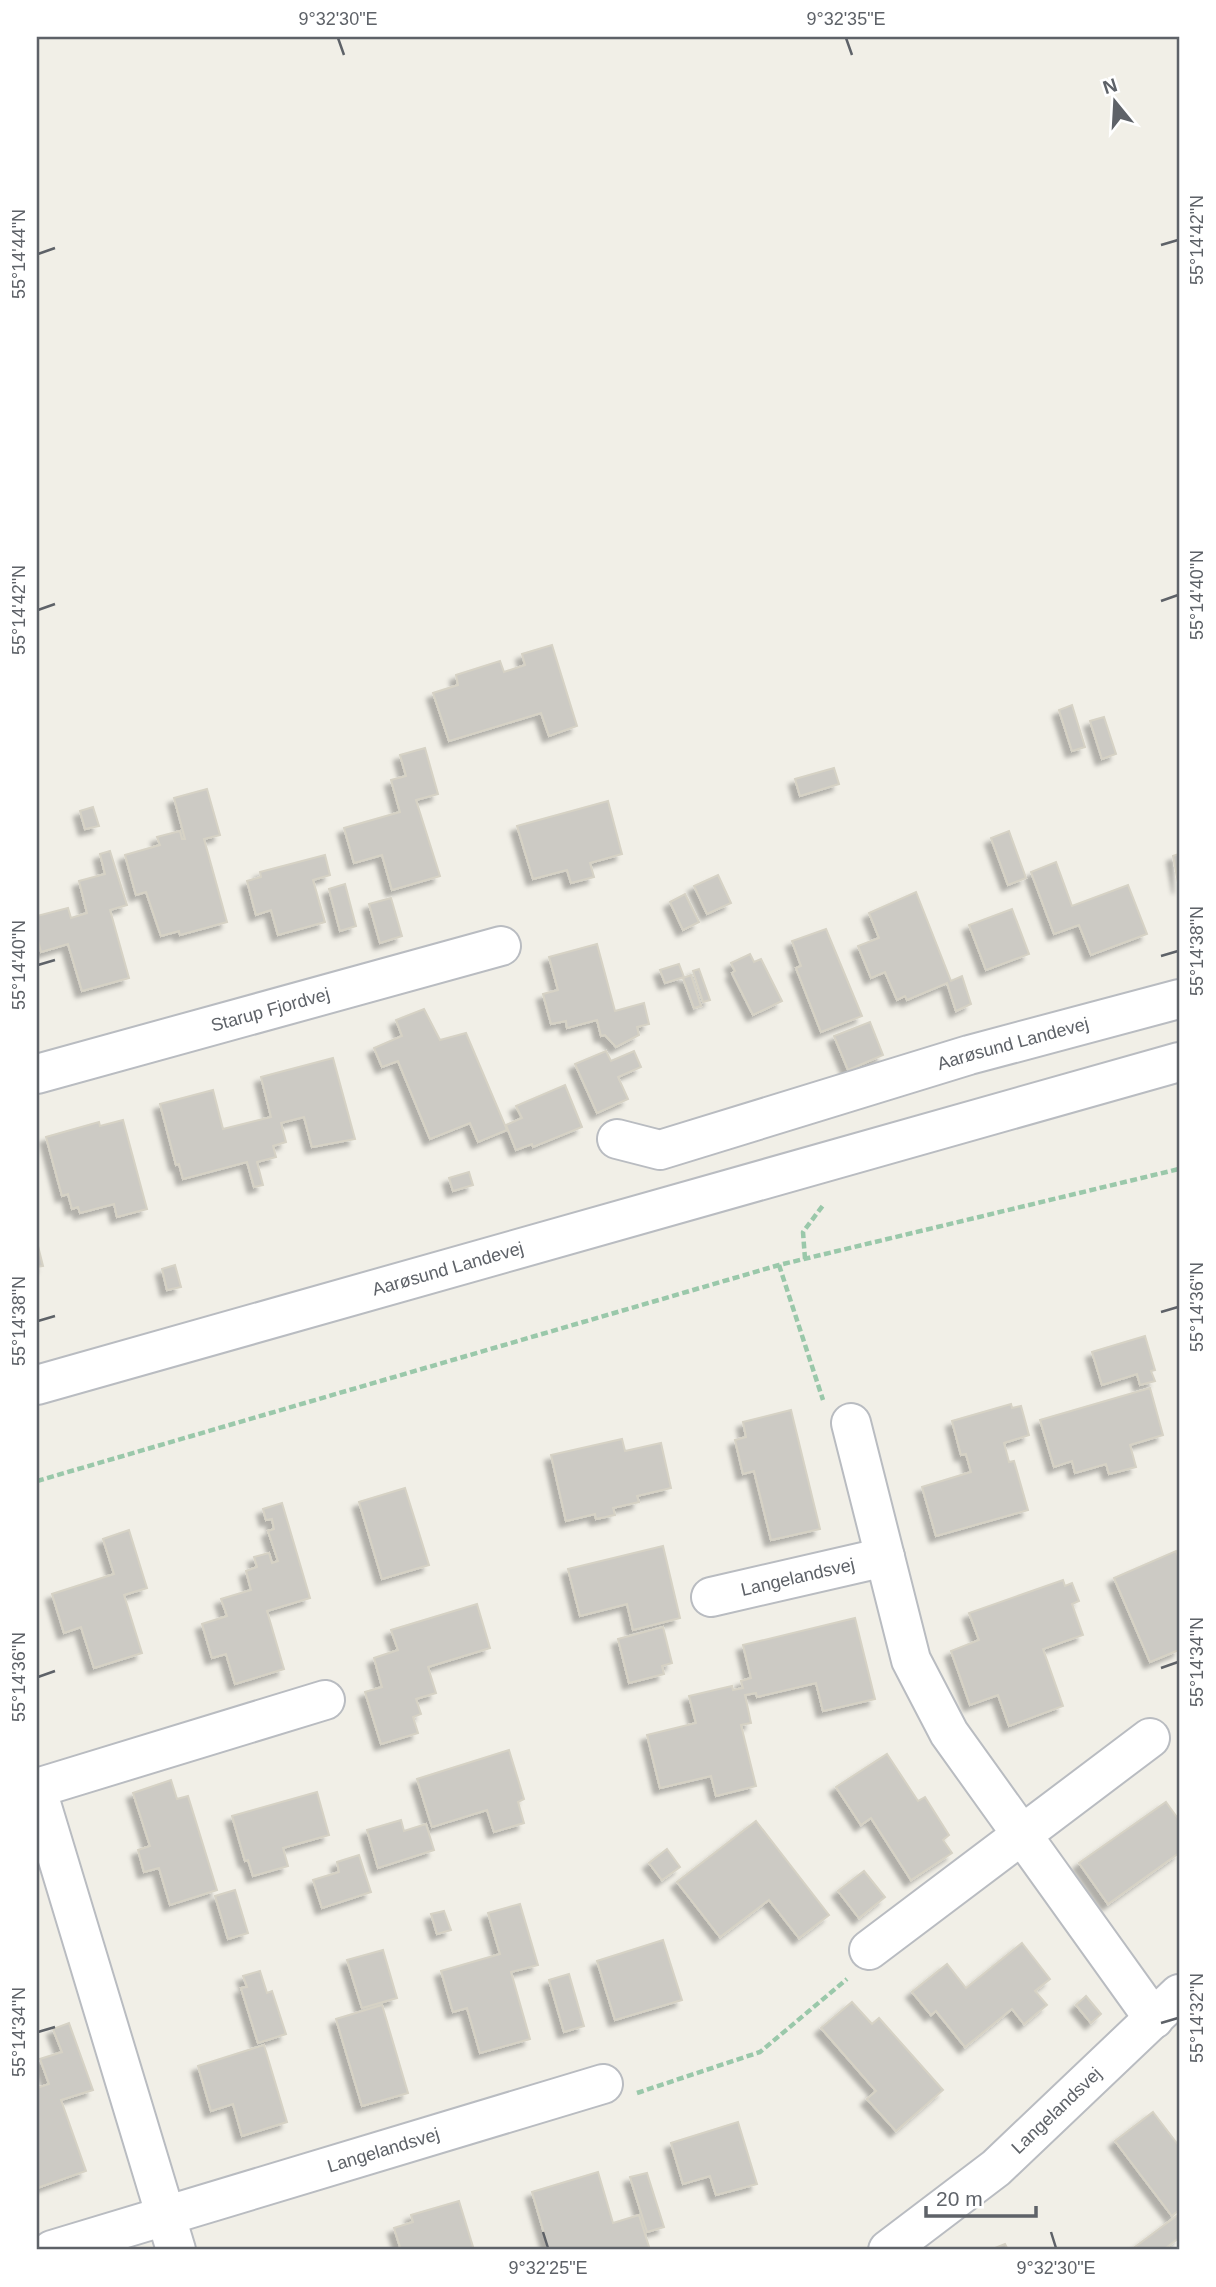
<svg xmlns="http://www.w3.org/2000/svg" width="1216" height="2287" viewBox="0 0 1216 2287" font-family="Helvetica,sans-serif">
<defs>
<filter id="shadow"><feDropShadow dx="-6" dy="6" stdDeviation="2" flood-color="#0004"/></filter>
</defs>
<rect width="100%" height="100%" fill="#f1efe7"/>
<g fill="#cccac4" stroke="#d6d2c5" stroke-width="2" filter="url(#shadow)">
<polygon points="552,645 577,726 549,736 541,713 449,741 433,693 458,685 456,675 500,661 504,672 525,665 522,654"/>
<polygon points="1072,705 1085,747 1072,751 1059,710"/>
<polygon points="1104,717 1116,754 1102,759 1090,721"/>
<polygon points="425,748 438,794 416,800 440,876 392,890 382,855 354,863 344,828 400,812 391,780 406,776 400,755"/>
<polygon points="834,768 839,784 800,796 795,779"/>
<polygon points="207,789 220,835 204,839 227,922 180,935 179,931 161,936 146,892 136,895 125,855 160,845 157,837 180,831 182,839 185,839 174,798"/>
<polygon points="608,801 622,854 590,863 594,877 571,883 567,870 533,879 517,826"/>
<polygon points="93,807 99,826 85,829 80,811"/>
<polygon points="1009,831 1026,878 1008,885 991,838"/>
<polygon points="110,851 127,905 110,910 129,978 82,991 68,944 41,952 37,936 37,916 68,908 71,918 87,913 79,881 105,874 100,854"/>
<polygon points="1179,854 1179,888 1173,856"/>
<polygon points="325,855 330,875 313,880 325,922 278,935 271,910 256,915 247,881 261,877 260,872"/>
<polygon points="1056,862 1072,906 1128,885 1147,934 1091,955 1079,925 1054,934 1031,872"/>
<polygon points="718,875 731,903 707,914 694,886"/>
<polygon points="345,884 356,926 340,931 329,889"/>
<polygon points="916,892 951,981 962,976 971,1004 956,1011 947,983 907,1000 905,996 897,1000 885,972 871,978 858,946 879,938 869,913"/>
<polygon points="685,894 699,922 683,930 670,902"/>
<polygon points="391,898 402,936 380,943 369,904"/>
<polygon points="1012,909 1029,954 986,970 969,925"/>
<polygon points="826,929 862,1016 821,1032 796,968 801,966 792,941"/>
<polygon points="597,944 615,1011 644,1003 649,1024 637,1027 639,1035 616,1047 605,1035 601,1036 597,1020 567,1028 566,1021 551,1024 543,994 558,990 549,957"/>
<polygon points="750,954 754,962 761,959 782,1001 753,1015 732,973 735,971 731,963"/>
<polygon points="679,964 684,977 665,983 660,970"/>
<polygon points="699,969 710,1000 703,1002 693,971"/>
<polygon points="691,975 701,1006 694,1008 683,978"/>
<polygon points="424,1009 440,1040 466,1033 507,1130 478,1142 470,1123 430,1139 398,1061 382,1067 374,1048 402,1036 396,1020"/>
<polygon points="870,1022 883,1055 848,1070 834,1036"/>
<polygon points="606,1051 611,1061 634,1051 641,1067 618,1077 628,1099 597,1113 575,1064"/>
<polygon points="333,1058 355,1139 312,1147 304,1117 281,1123 286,1142 273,1146 276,1157 257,1162 263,1185 254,1187 247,1162 183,1179 179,1164 176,1165 160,1104 213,1090 223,1129 271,1117 261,1077"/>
<polygon points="565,1085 582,1127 533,1147 532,1144 516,1150 506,1125 522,1118 516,1106"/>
<polygon points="123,1120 147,1209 117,1217 114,1204 80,1213 78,1207 72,1209 68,1194 62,1196 46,1137 99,1122 100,1126"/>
<polygon points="469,1172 473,1185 453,1191 449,1178"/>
<polygon points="37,1242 43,1266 37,1267"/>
<polygon points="175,1265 181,1287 167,1290 162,1269"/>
<polygon points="1145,1336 1155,1370 1151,1371 1155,1381 1140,1385 1137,1374 1102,1385 1092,1352"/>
<polygon points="1150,1388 1163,1435 1130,1445 1136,1467 1109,1474 1106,1464 1075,1473 1072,1461 1054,1467 1040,1420"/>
<polygon points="1011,1404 1012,1408 1021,1406 1029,1435 1004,1443 1009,1462 1014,1461 1028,1510 936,1536 922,1487 971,1472 966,1454 961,1455 952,1421"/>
<polygon points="791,1410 820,1529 771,1540 754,1471 743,1474 735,1440 746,1437 743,1422"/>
<polygon points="622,1439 625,1451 661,1443 671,1488 637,1496 639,1502 613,1508 615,1515 596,1519 595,1514 566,1521 551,1455"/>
<polygon points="405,1488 429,1565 382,1579 359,1502"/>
<polygon points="282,1503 310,1598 267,1611 284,1669 235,1684 226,1654 212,1658 202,1624 227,1616 221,1599 251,1590 246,1571 257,1567 254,1557 269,1553 272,1563 278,1561 268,1531 274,1529 272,1519 266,1520 263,1509"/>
<polygon points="129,1530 147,1588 124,1595 142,1653 94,1668 81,1627 64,1633 52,1594 114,1574 103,1539"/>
<polygon points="663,1546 680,1618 633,1630 627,1604 580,1616 568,1569"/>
<polygon points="1176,1551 1179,1559 1179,1650 1150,1662 1114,1578"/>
<polygon points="1063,1580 1065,1586 1072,1583 1079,1601 1072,1604 1083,1635 1043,1649 1063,1706 1009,1726 998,1695 970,1705 951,1651 979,1640 969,1613"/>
<polygon points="477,1604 490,1648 428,1667 436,1693 416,1699 421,1714 413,1717 418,1733 381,1744 365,1692 382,1687 374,1658 398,1650 391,1630"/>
<polygon points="855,1618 875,1699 823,1711 816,1683 757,1697 756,1693 745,1695 751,1723 741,1725 756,1786 716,1796 711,1776 660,1788 647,1735 696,1723 689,1696 732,1686 733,1690 743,1688 741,1681 751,1678 743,1645"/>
<polygon points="663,1627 672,1663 662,1666 664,1674 629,1683 618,1639"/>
<polygon points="509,1750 524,1799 518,1802 524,1823 494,1832 487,1810 432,1827 417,1779"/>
<polygon points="887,1754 918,1801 925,1797 949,1835 943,1840 952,1853 911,1880 871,1818 861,1825 836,1787"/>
<polygon points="171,1780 177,1799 188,1796 217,1890 170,1905 159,1868 144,1872 138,1850 150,1846 133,1793"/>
<polygon points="317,1792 329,1835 283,1848 288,1866 253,1876 248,1860 245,1861 232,1816"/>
<polygon points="1166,1802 1179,1820 1179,1853 1108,1904 1079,1863"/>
<polygon points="401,1820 404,1831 426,1824 434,1850 378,1868 367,1830"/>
<polygon points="756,1821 829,1915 799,1938 769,1900 720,1937 677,1882"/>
<polygon points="667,1849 680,1867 662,1880 649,1863"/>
<polygon points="359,1855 371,1892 322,1908 313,1880 339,1872 337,1862"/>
<polygon points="864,1871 885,1897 859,1918 838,1891"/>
<polygon points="235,1890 248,1933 228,1939 215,1896"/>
<polygon points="520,1904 538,1965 511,1972 530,2039 480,2053 467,2008 453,2012 441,1971 500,1954 488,1913"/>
<polygon points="444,1911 451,1930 437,1934 431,1914"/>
<polygon points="663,1940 682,2000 615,2020 597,1961"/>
<polygon points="1022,1943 1050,1979 1035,1991 1047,2005 1024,2024 1012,2009 965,2047 936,2011 931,2015 912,1992 947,1964 966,1988"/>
<polygon points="383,1950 397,1998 362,2008 347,1960"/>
<polygon points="260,1971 267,1993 272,1991 286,2034 258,2043 241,1988 247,1987 243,1976"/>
<polygon points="569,1974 584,2026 564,2032 549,1980"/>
<polygon points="1086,1996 1101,2014 1091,2023 1076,2005"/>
<polygon points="852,2002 872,2024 879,2018 943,2090 896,2131 867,2099 876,2091 821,2028"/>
<polygon points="382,2005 408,2093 362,2106 336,2019"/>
<polygon points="69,2023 93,2090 61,2100 86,2171 37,2188 37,2088 49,2084 40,2059 62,2052 53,2029"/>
<polygon points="264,2045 287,2122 242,2136 233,2104 211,2111 198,2066"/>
<polygon points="1153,2112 1179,2146 1179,2210 1172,2216 1115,2141"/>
<polygon points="738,2122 757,2184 716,2195 710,2176 683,2184 671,2143"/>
<polygon points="598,2172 613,2223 639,2215 650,2250 549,2250 532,2192"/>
<polygon points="647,2173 664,2227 647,2232 630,2177"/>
<polygon points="459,2201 474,2250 401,2250 394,2228 413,2222 411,2215"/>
<polygon points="1179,2214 1179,2238 1163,2250 1131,2250"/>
<polygon points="1005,2244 1008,2250 990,2250"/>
</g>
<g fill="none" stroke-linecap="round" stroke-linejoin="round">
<defs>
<g id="minor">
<path id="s1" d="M 37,1074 L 501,946"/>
<path id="s2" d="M 617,1139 L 660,1150 L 969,1055 L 1179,999"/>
<path id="s3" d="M 37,1385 L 1179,1062"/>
<polyline points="851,1423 911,1660 949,1733 1154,2019"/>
<path id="s4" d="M 711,1597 L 885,1557"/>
<polyline points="37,1788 325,1700"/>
<polyline points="37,1790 176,2250"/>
<polyline points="869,1950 1150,1738"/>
<path id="s5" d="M 52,2250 L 603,2084"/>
<path id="s6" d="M 888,2250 L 996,2168 L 1179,1994"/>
</g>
</defs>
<use href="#minor" stroke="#b9bcc1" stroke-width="42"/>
<g stroke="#9ac8aa" stroke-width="4.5" stroke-dasharray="7 3.5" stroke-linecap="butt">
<polyline points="805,1259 803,1232 824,1204"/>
<polyline points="779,1265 823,1400"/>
<polyline points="37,1481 779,1265 1179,1169"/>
<polyline points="637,2093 760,2052 847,1979"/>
</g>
<use href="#minor" stroke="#fff" stroke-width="38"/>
</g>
<path fill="none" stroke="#5e6268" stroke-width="2.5" d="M 338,38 L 344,55M 846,38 L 852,55M 1161,245 L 1178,240M 38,254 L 55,248M 1161,601 L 1178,595M 38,610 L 55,604M 1161,956 L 1178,951M 38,965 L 55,960M 1161,1312 L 1178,1307M 38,1321 L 55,1316M 1161,1668 L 1178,1662M 38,1677 L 55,1671M 1161,2023 L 1178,2018M 38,2032 L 55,2027M 543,2232 L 548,2248M 1051,2232 L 1056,2248"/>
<g text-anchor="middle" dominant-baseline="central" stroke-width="6" stroke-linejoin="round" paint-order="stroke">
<g font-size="18" fill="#5e6268" stroke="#fff">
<text stroke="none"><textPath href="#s1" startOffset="242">Starup Fjordvej</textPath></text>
<text stroke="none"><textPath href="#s2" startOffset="413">Aarøsund Landevej</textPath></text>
<text stroke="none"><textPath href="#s3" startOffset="427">Aarøsund Landevej</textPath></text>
<text stroke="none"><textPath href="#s4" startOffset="89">Langelandsvej</textPath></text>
<text stroke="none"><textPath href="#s6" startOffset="219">Langelandsvej</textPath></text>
<text stroke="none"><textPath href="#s5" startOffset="346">Langelandsvej</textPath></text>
</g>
</g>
<rect width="1216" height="2287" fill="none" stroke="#ffffff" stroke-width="77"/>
<g transform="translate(1115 102) rotate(342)" stroke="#ffffff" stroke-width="5" paint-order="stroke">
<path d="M0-5L12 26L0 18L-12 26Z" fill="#5e6268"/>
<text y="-10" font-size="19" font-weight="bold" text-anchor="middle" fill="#5e6268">N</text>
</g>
<path d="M926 2206v10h110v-10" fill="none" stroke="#5e6268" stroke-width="3.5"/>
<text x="936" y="2206" font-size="21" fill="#5e6268" stroke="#ffffff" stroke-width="5" paint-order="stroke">20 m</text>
<rect x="38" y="38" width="1140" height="2210" fill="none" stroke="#5e6268" stroke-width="2.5"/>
<g font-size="18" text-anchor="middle" fill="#5e6268">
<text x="338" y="25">9°32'30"E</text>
<text x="846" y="25">9°32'35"E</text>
<text transform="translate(1197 240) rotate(-90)" y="6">55°14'42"N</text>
<text transform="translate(19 254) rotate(-90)" y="6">55°14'44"N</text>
<text transform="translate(1197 595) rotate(-90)" y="6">55°14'40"N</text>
<text transform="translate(19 610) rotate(-90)" y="6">55°14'42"N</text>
<text transform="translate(1197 951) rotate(-90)" y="6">55°14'38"N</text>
<text transform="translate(19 965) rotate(-90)" y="6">55°14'40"N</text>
<text transform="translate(1197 1307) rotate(-90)" y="6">55°14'36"N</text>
<text transform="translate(19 1321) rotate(-90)" y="6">55°14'38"N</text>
<text transform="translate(1197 1662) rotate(-90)" y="6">55°14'34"N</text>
<text transform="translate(19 1677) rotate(-90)" y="6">55°14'36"N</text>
<text transform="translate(1197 2018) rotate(-90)" y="6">55°14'32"N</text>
<text transform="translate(19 2032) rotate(-90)" y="6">55°14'34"N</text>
<text x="548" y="2274">9°32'25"E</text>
<text x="1056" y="2274">9°32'30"E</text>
</g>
</svg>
